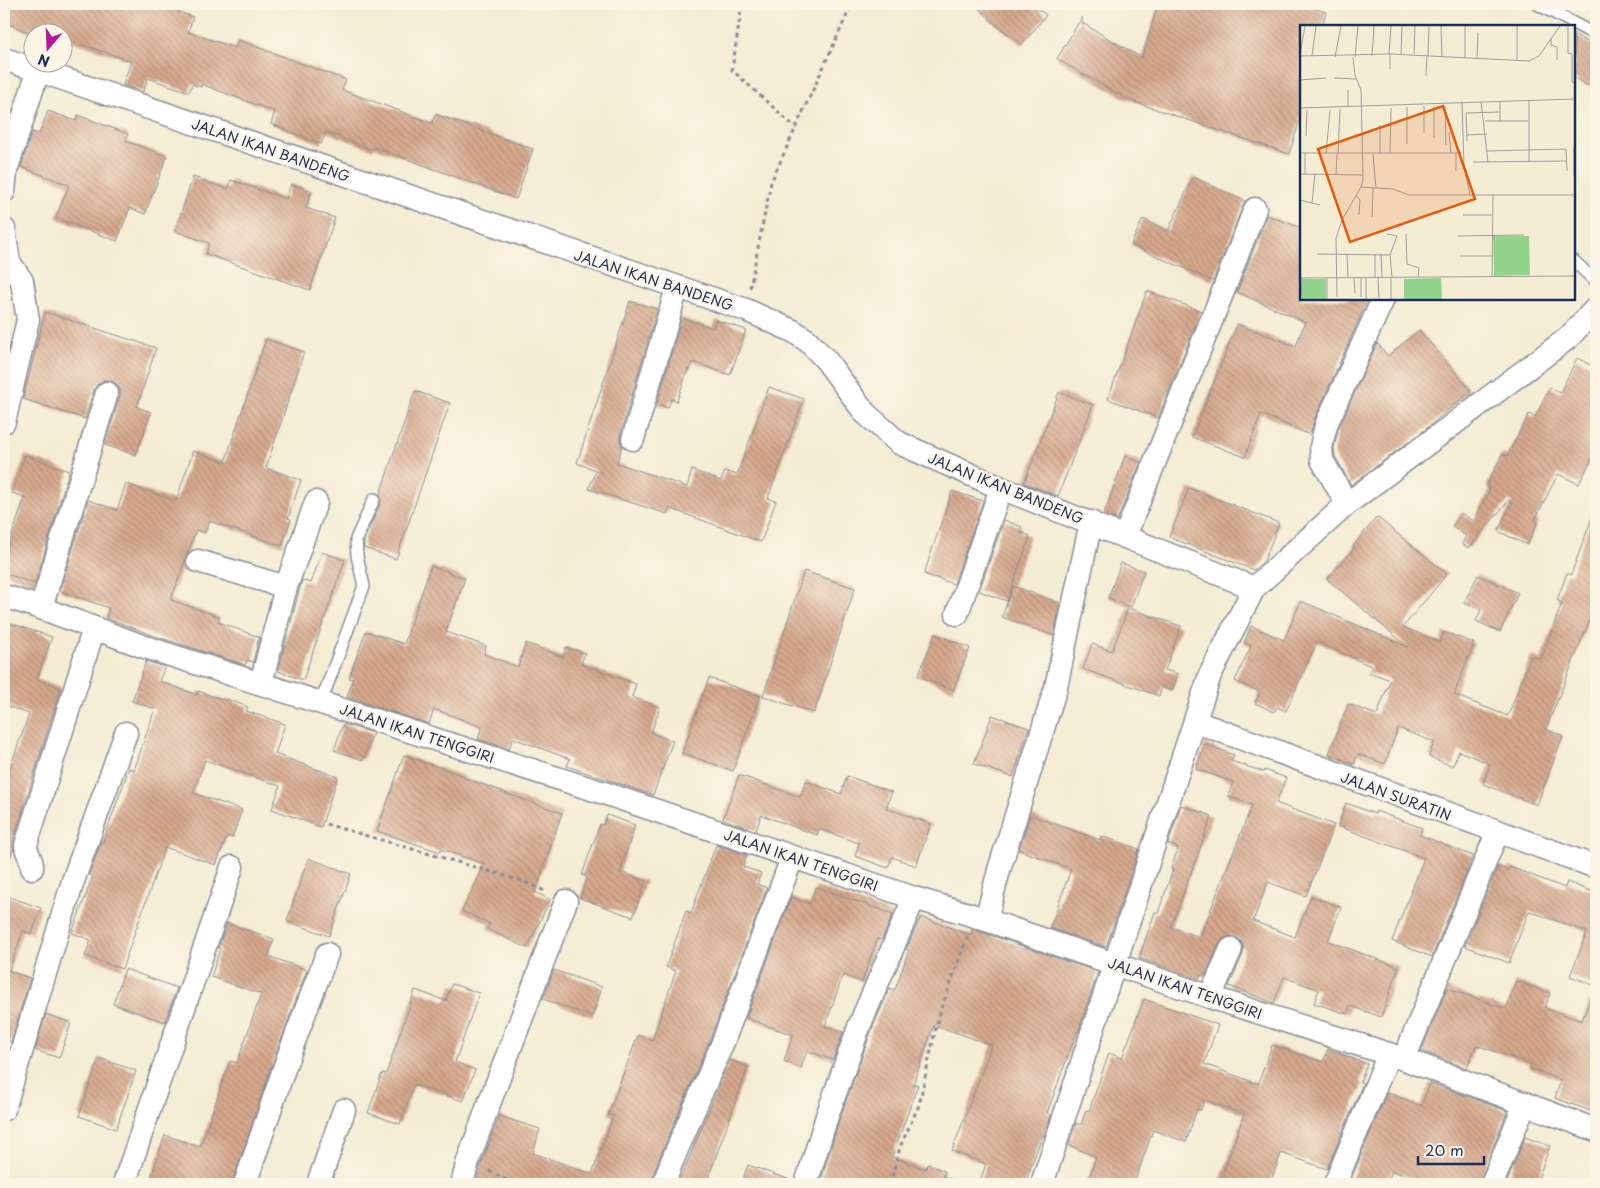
<svg xmlns="http://www.w3.org/2000/svg" width="1600" height="1188" viewBox="0 0 1600 1188" font-family="'Playpen Sans',sans-serif">
<defs>
<pattern id="building-back-hatch" width="6" height="6" patternUnits="userSpaceOnUse" patternTransform="scale(1.25)"><rect width="6" height="6" fill="#d7a98d"/><path d="M-1 5l2 2M0 0l6 6M5-1l2 2" fill="none" stroke="#ae8a76"/></pattern>
</defs>
<rect width="100%" height="100%" fill="#fcf5e5"/>
<filter id="ink" filterUnits="userSpaceOnUse"><feTurbulence type="fractalNoise" baseFrequency=".02" numOctaves="2"/><feDisplacementMap in="SourceGraphic" scale="10" xChannelSelector="R" yChannelSelector="G"/><feConvolveMatrix kernelMatrix="1 2 1 2 8 2 1 2 1" color-interpolation-filters="sRGB"/></filter>
<filter id="wash" filterUnits="userSpaceOnUse"><feTurbulence type="fractalNoise" baseFrequency=".0096" numOctaves="4" result="noise"/><feDisplacementMap in="SourceGraphic" scale="20" xChannelSelector="R" yChannelSelector="G"/><feGaussianBlur stdDeviation="1.12" result="paint"/><feColorMatrix in="noise" values="0 0 0 0 0 0 0 0 0 0 0 0 0 0 0 0 0 1.4 0 .05"/><feComposite in="paint" operator="in"/></filter>
<g filter="url(#wash)">
<rect width="100%" height="100%" fill="#f4ecd3"/>
<g id="blocks">
<g fill="url(#building-back-hatch)">
<polygon points="4,4 182,4 179,12 193,17 188,32 235,48 238,40 346,80 342,90 386,106 432,123 435,114 533,149 516,199 374,147 373,150 326,132 321,144 271,124 275,112 201,84 201,87 192,84 189,92 148,78 143,92 123,85 131,61 62,38 62,32 47,32 32,27 32,34 4,22"/>
<polygon points="973,4 1031,4 1046,15 1022,45 989,19 990,18"/>
<polygon points="1158,4 1299,4 1326,12 1322,26 1301,26 1301,116 1289,154 1126,99 1057,59 1082,17 1082,23 1142,58"/>
<polygon points="1574,34 1596,47 1596,73 1588,86 1574,78"/>
<polygon points="48,111 76,121 78,115 128,134 126,141 167,156 145,214 130,208 117,241 56,218 69,185 21,167 32,132 39,134"/>
<polygon points="193,177 228,189 231,180 286,199 291,184 312,191 306,208 335,218 310,290 206,254 209,243 175,231"/>
<polygon points="1193,177 1245,201 1213,281 1131,245 1143,219 1168,231"/>
<polygon points="1267,215 1301,228 1301,299 1367,299 1364,308 1314,420 1310,435 1261,414 1245,457 1192,437 1237,324 1296,346 1305,322 1237,292"/>
<polygon points="1147,291 1201,311 1158,418 1108,399"/>
<polygon points="630,301 657,309 620,435 620,442 622,446 617,463 687,487 692,470 721,481 725,471 737,475 769,387 804,399 768,498 776,501 761,542 669,508 667,514 589,489 596,470 577,463"/>
<polygon points="45,312 156,348 137,407 151,412 136,455 105,445 120,396 120,390 116,384 111,381 104,380 98,384 94,389 85,419 23,399"/>
<polygon points="682,318 713,328 716,320 746,330 730,375 693,362 690,370 688,369 677,401 671,399 668,408 657,404"/>
<polygon points="1419,330 1471,391 1422,432 1351,485 1335,456 1334,448 1338,429 1377,343 1388,356"/>
<polygon points="266,339 304,352 266,468 301,480 288,518 291,519 282,546 209,521 205,533 196,530 171,600 220,617 218,622 259,637 253,662 247,660 245,665 155,636 106,618 109,608 60,591 88,500 117,510 126,484 176,501 193,451 225,462"/>
<polygon points="1577,358 1596,368 1596,450 1579,484 1558,474 1535,520 1538,522 1527,545 1498,531 1512,502 1509,500 1469,548 1462,544 1466,536 1452,527 1461,513 1474,521 1490,489 1486,487 1502,454 1507,456 1529,414 1535,417 1550,387 1560,393"/>
<polygon points="415,391 450,403 396,559 364,548 364,540 381,502 380,494"/>
<polygon points="1059,392 1093,405 1058,496 1024,483"/>
<polygon points="25,455 69,471 35,584 4,573 4,559 25,497 12,493"/>
<polygon points="1125,456 1141,462 1117,520 1104,514"/>
<polygon points="1189,488 1279,523 1264,561 1254,570 1169,537"/>
<polygon points="952,491 983,501 954,584 924,574"/>
<polygon points="1594,512 1596,512 1596,616 1592,614 1546,729 1563,736 1537,805 1483,784 1490,764 1459,751 1453,766 1429,757 1434,742 1398,728 1385,764 1358,754 1354,764 1329,754 1348,704 1377,715 1390,680 1369,672 1371,666 1317,642 1286,711 1277,707 1274,712 1255,703 1260,692 1235,681 1251,646 1244,643 1251,626 1284,640 1301,601 1408,647 1327,579 1355,547 1353,546 1377,517 1447,574 1403,627 1440,642 1444,632 1474,643 1454,695 1508,716 1531,656 1541,659 1562,603 1557,600 1567,573 1571,575"/>
<polygon points="1004,520 1022,527 1020,532 1030,536 1007,601 979,591"/>
<polygon points="322,552 345,560 303,680 278,671 302,580 311,583"/>
<polygon points="1121,563 1144,571 1131,607 1108,598"/>
<polygon points="431,566 465,578 446,632 486,646 484,654 518,667 526,643 563,657 566,647 585,653 581,664 636,684 632,697 660,707 651,733 673,741 653,795 567,766 570,759 513,738 509,749 478,739 482,727 434,709 429,724 347,697 353,679 349,678 366,631 404,644"/>
<polygon points="804,571 855,588 814,713 763,696"/>
<polygon points="1478,575 1518,593 1500,632 1476,621 1481,610 1464,603"/>
<polygon points="1013,586 1060,603 1054,636 1002,617"/>
<polygon points="1128,608 1181,626 1165,670 1178,674 1172,691 1162,687 1159,696 1083,669 1092,644 1112,651"/>
<polygon points="4,621 52,637 37,679 61,688 13,841 13,850 6,870 4,869 4,785 29,714 4,705"/>
<polygon points="935,634 970,648 953,690 918,676"/>
<polygon points="146,661 165,667 159,681 197,695 198,691 226,701 227,699 248,707 246,711 285,724 275,754 338,777 321,827 272,809 280,786 205,760 193,793 242,810 232,838 227,836 216,865 165,847 122,969 85,956 91,940 72,933 93,876 89,874 101,842 103,842 129,768 134,770 155,709 132,701"/>
<polygon points="709,678 760,696 733,771 682,753"/>
<polygon points="992,715 1029,728 1013,777 974,764"/>
<polygon points="343,724 373,733 363,760 334,750"/>
<polygon points="1205,744 1234,755 1231,761 1264,772 1265,770 1286,778 1276,803 1334,825 1306,896 1268,882 1253,921 1295,937 1311,896 1341,907 1328,941 1399,967 1381,1017 1350,1006 1347,1014 1314,1003 1319,990 1284,977 1274,1003 1229,986 1243,954 1244,948 1241,941 1236,937 1229,936 1223,939 1219,944 1205,976 1201,975 1199,979 1139,958 1155,912 1158,913 1173,870 1171,869 1178,848 1168,844 1181,805 1212,816 1171,927 1200,937 1252,805 1228,796 1233,782 1196,769"/>
<polygon points="404,755 464,776 464,778 502,791 502,792 562,813 535,892 550,900 527,948 487,929 490,924 462,911 485,864 441,849 440,852 377,831"/>
<polygon points="739,775 800,797 806,781 841,794 847,776 892,792 886,808 931,824 916,866 892,857 888,868 855,856 859,843 819,829 817,835 761,815 756,831 723,819"/>
<polygon points="1346,803 1375,814 1376,811 1422,828 1420,835 1473,856 1432,957 1392,941 1424,858 1338,826"/>
<polygon points="607,815 635,825 620,872 646,881 633,917 580,898 587,877 582,875 600,824 603,825"/>
<polygon points="1030,815 1100,840 1101,836 1139,849 1106,947 1050,928 1071,869 1019,850"/>
<polygon points="716,845 747,855 743,867 761,873 757,884 767,888 711,1037 658,1161 651,1184 646,1184 630,1179 628,1184 476,1184 481,1165 499,1116 540,1129 533,1153 592,1174 613,1116 608,1115 638,1035 652,1040 676,971 666,967 686,911 691,913"/>
<polygon points="308,858 351,874 329,936 287,921"/>
<polygon points="1498,866 1508,870 1510,867 1565,888 1567,882 1596,893 1596,986 1570,976 1587,932 1529,911 1509,963 1465,946"/>
<polygon points="816,887 893,914 882,940 877,939 862,982 843,975 825,1026 843,1032 833,1060 807,1051 801,1068 784,1061 793,1035 746,1018 791,897 810,904"/>
<polygon points="4,895 41,908 32,934 23,931 9,971 30,978 11,1042 4,1039"/>
<polygon points="921,917 971,935 973,929 1098,972 1078,1032 1077,1031 1047,1113 1051,1115 1044,1137 1042,1136 1027,1178 1026,1178 1023,1184 979,1184 986,1164 952,1151 992,1045 934,1025 913,1084 918,1085 892,1157 926,1169 927,1164 945,1171 943,1176 960,1182 960,1184 820,1184 839,1120 872,1029 890,988 895,990 909,950 906,949"/>
<polygon points="227,923 274,939 268,956 307,970 275,1056 232,1184 149,1184 165,1135 200,1147 230,1061 237,1063 261,994 211,977 220,949 218,948"/>
<polygon points="125,969 177,988 165,1022 113,1004"/>
<polygon points="554,970 602,987 592,1017 543,999"/>
<polygon points="1516,981 1550,993 1545,1008 1582,1021 1594,988 1596,989 1596,1113 1555,1098 1561,1080 1529,1068 1531,1064 1476,1045 1467,1068 1421,1051 1447,988 1506,1009"/>
<polygon points="452,984 479,993 455,1062 475,1070 463,1101 414,1085 400,1124 368,1113 382,1073 386,1074 415,990 446,1001"/>
<polygon points="1144,999 1218,1025 1204,1064 1258,1084 1272,1045 1323,1062 1328,1049 1367,1064 1360,1082 1363,1083 1327,1169 1281,1153 1270,1184 1219,1184 1244,1114 1204,1100 1201,1110 1197,1109 1186,1142 1153,1130 1134,1184 1087,1184 1096,1157 1069,1145 1076,1123 1081,1125 1086,1110 1089,1111 1109,1053 1122,1058"/>
<polygon points="46,1014 71,1023 59,1058 35,1050"/>
<polygon points="99,1058 136,1071 116,1129 79,1116"/>
<polygon points="730,1060 748,1067 706,1184 678,1184"/>
<polygon points="1430,1083 1507,1111 1479,1184 1431,1184 1392,1171 1387,1184 1349,1184 1387,1092 1421,1106"/>
<polygon points="1525,1137 1550,1146 1536,1184 1506,1184"/>
<polygon points="748,1165 793,1181 793,1184 741,1184"/>
</g>
</g>
</g>
<g filter="url(#ink)">
<use href="#blocks" fill-opacity="0" stroke="#888e98" stroke-width="1"/>
<g fill="none" stroke-linecap="round" stroke-linejoin="round">
<defs>
<g id="lane">
<polyline points="1537,4 1596,35"/>
<polyline points="1574,261 1596,282"/>
<polyline points="321,702 364,586 357,556 356,539 374,499"/>
</g>
<g id="street">
<polyline points="4,59 746,310 793,331 808,341 826,360 865,413 899,443 1001,488 1254,588"/>
<polyline points="4,191 6,171 38,71"/>
<polyline points="4,229 9,262 22,281 28,320 4,422"/>
<polyline points="633,439 677,288"/>
<polyline points="1347,504 1322,460 1321,447 1326,425 1383,299"/>
<polyline points="1125,536 1222,294 1255,209"/>
<polyline points="198,561 286,587"/>
<polyline points="4,596 41,608 142,646 604,793 914,898 975,916 1210,997 1404,1059 1596,1130"/>
<polyline points="41,608 107,393"/>
<polyline points="957,614 1001,488"/>
<polyline points="261,683 286,587 316,502"/>
<polyline points="1196,722 1596,867"/>
<path d="M 32,868 C 33,859 26,854 26,845 L 94,628"/>
<polyline points="986,920 999,870 1056,687 1091,522"/>
<polyline points="1210,997 1231,949"/>
<polyline points="1404,1059 1497,833"/>
<polyline points="4,1109 73,881 126,733"/>
<polyline points="124,1184 232,867"/>
<polyline points="245,1184 287,1060 327,954"/>
<polyline points="318,1184 344,1110"/>
<polyline points="462,1184 468,1161 487,1109 566,901"/>
<polyline points="664,1184 670,1166 723,1042 792,858"/>
<polyline points="806,1184 827,1116 860,1024 914,898"/>
<polyline points="1042,1184 1210,675 1254,588 1347,504 1568,338 1596,308"/>
<polyline points="1335,1184 1389,1054"/>
<polyline points="1492,1184 1525,1103"/>
</g>
</defs>
<use href="#lane" stroke="#888e98" stroke-width="14"/>
<use href="#street" stroke="#888e98" stroke-width="25"/>
<g stroke="#888e98" stroke-width="3" stroke-dasharray="4 4" stroke-linecap="butt">
<polyline points="742,4 732,70 796,128"/>
<polyline points="750,288 771,182 852,4"/>
<polyline points="326,824 523,881 547,892"/>
<polyline points="489,1171 515,1184"/>
<polyline points="890,1184 900,1147 919,1105 938,1018 968,935"/>
</g>
<use href="#lane" stroke="#fff" stroke-width="11"/>
<use href="#street" stroke="#fff" stroke-width="22"/>
</g>
</g>
<g text-anchor="middle" dominant-baseline="central" stroke-width="5" stroke-linejoin="round" paint-order="stroke">
<g font-size="14" fill="#1b2f5e" stroke="#fcf5e5">
<text transform="translate(271 150) rotate(19)">JALAN IKAN BANDENG</text>
<text transform="translate(654 280) rotate(18)">JALAN IKAN BANDENG</text>
<text transform="translate(1006 488) rotate(22)">JALAN IKAN BANDENG</text>
<text transform="translate(417 733) rotate(18)">JALAN IKAN TENGGIRI</text>
<text transform="translate(1396 796) rotate(20)">JALAN SURATIN</text>
<text transform="translate(801 860) rotate(19)">JALAN IKAN TENGGIRI</text>
<text transform="translate(1185 988) rotate(19)">JALAN IKAN TENGGIRI</text>
</g>
</g>
<g transform="translate(1300 25)">
<rect width="275" height="275" fill="#f4ecd3"/>
<path d="M 193,211 L 229,211 L 230,250 L 194,251 ZM 141,253 L 142,274 L 104,274 L 104,254 ZM 2,254 L 26,254 L 26,274 L 2,274 Z" fill="#93d48c"/>
<path fill="none" stroke="#9da0a4" stroke-width="1" d="M 141,1 L 142,32M 165,1 L 165,33M 217,1 L 217,36M 268,1 L 268,28 L 272,29 L 272,57 L 275,58M 251,13 L 251,20 L 257,22 L 257,35M 0,29 L 5,1M 89,29 L 91,1M 101,29 L 102,1M 114,30 L 115,1M 0,31 L 90,29 L 229,36 L 239,31 L 260,1M 12,31 L 16,1M 72,31 L 74,1M 128,31 L 129,1M 35,32 L 41,1M 55,32 L 58,1M 177,34 L 178,8M 90,44 L 90,29M 126,51 L 127,31M 34,53 L 56,54M 0,55 L 26,53M 200,76 L 200,96M 162,77 L 164,141 L 170,170M 181,77 L 188,137M 48,81 L 48,65M 134,81 L 134,113M 145,81 L 146,120M 0,83 L 275,74M 185,96 L 228,96M 149,107 L 151,128M 124,108 L 124,81M 167,110 L 187,109M 6,111 L 7,85M 167,116 L 166,88 L 199,87M 107,119 L 107,82M 274,122 L 274,150M 187,126 L 266,124 L 267,146M 0,128 L 162,128M 5,128 L 5,149M 90,128 L 91,83M 156,128 L 156,146M 26,129 L 30,85M 38,129 L 40,84M 73,129 L 76,163M 80,129 L 80,100M 173,137 L 267,136M 229,137 L 229,76M 0,149 L 62,150M 36,149 L 37,129M 61,162 L 93,164 L 109,170 L 275,170M 56,171 L 60,175 L 59,190M 0,175 L 20,180M 12,178 L 15,149M 163,190 L 192,190M 72,192 L 73,163M 87,209 L 97,211 L 90,230M 106,209 L 107,239 L 119,243 L 118,252M 158,211 L 224,210M 17,229 L 90,230 L 92,252M 47,229 L 48,253M 75,230 L 75,253M 81,230 L 82,252M 160,231 L 192,231M 91,252 L 91,274M 192,252 L 193,170M 0,253 L 275,251M 54,253 L 55,268M 78,253 L 79,274M 37,272 L 36,213 L 42,195 L 61,162 L 63,154 L 61,65 L 55,50 L 53,32M 61,272 L 61,253M 1,274 L 2,253M 27,274 L 27,253M 66,274 L 66,253"/>
<path fill="#e8590c" fill-opacity="0.15" stroke="#e8590c" stroke-width="2.5" d="M 143,81 L 175,174 L 50,217 L 18,124 Z"/>
<rect width="275" height="275" fill="none" stroke="#1b2f5e" stroke-width="2.5"/>
</g>
<rect width="1600" height="1188" fill="none" stroke="#fcf5e5" stroke-width="20"/>
<g transform="translate(48 48) rotate(199)"><circle r="24" fill="#fcf5e5" stroke="#a2a6af"/>
<path d="M0-4L9 19L0 12L-9 19Z" fill="#b5179e"/>
<text y="-8" font-size="14" font-weight="bold" text-anchor="middle" fill="#1b2f5e">N</text>
</g>
<path d="M1418 1156v8h66v-8" fill="none" stroke="#1b2f5e" stroke-width="2.5"/>
<text x="1425" y="1156" font-size="15" fill="#1b2f5e" stroke="#fcf5e5" stroke-width="4" paint-order="stroke">20 m</text>
</svg>
